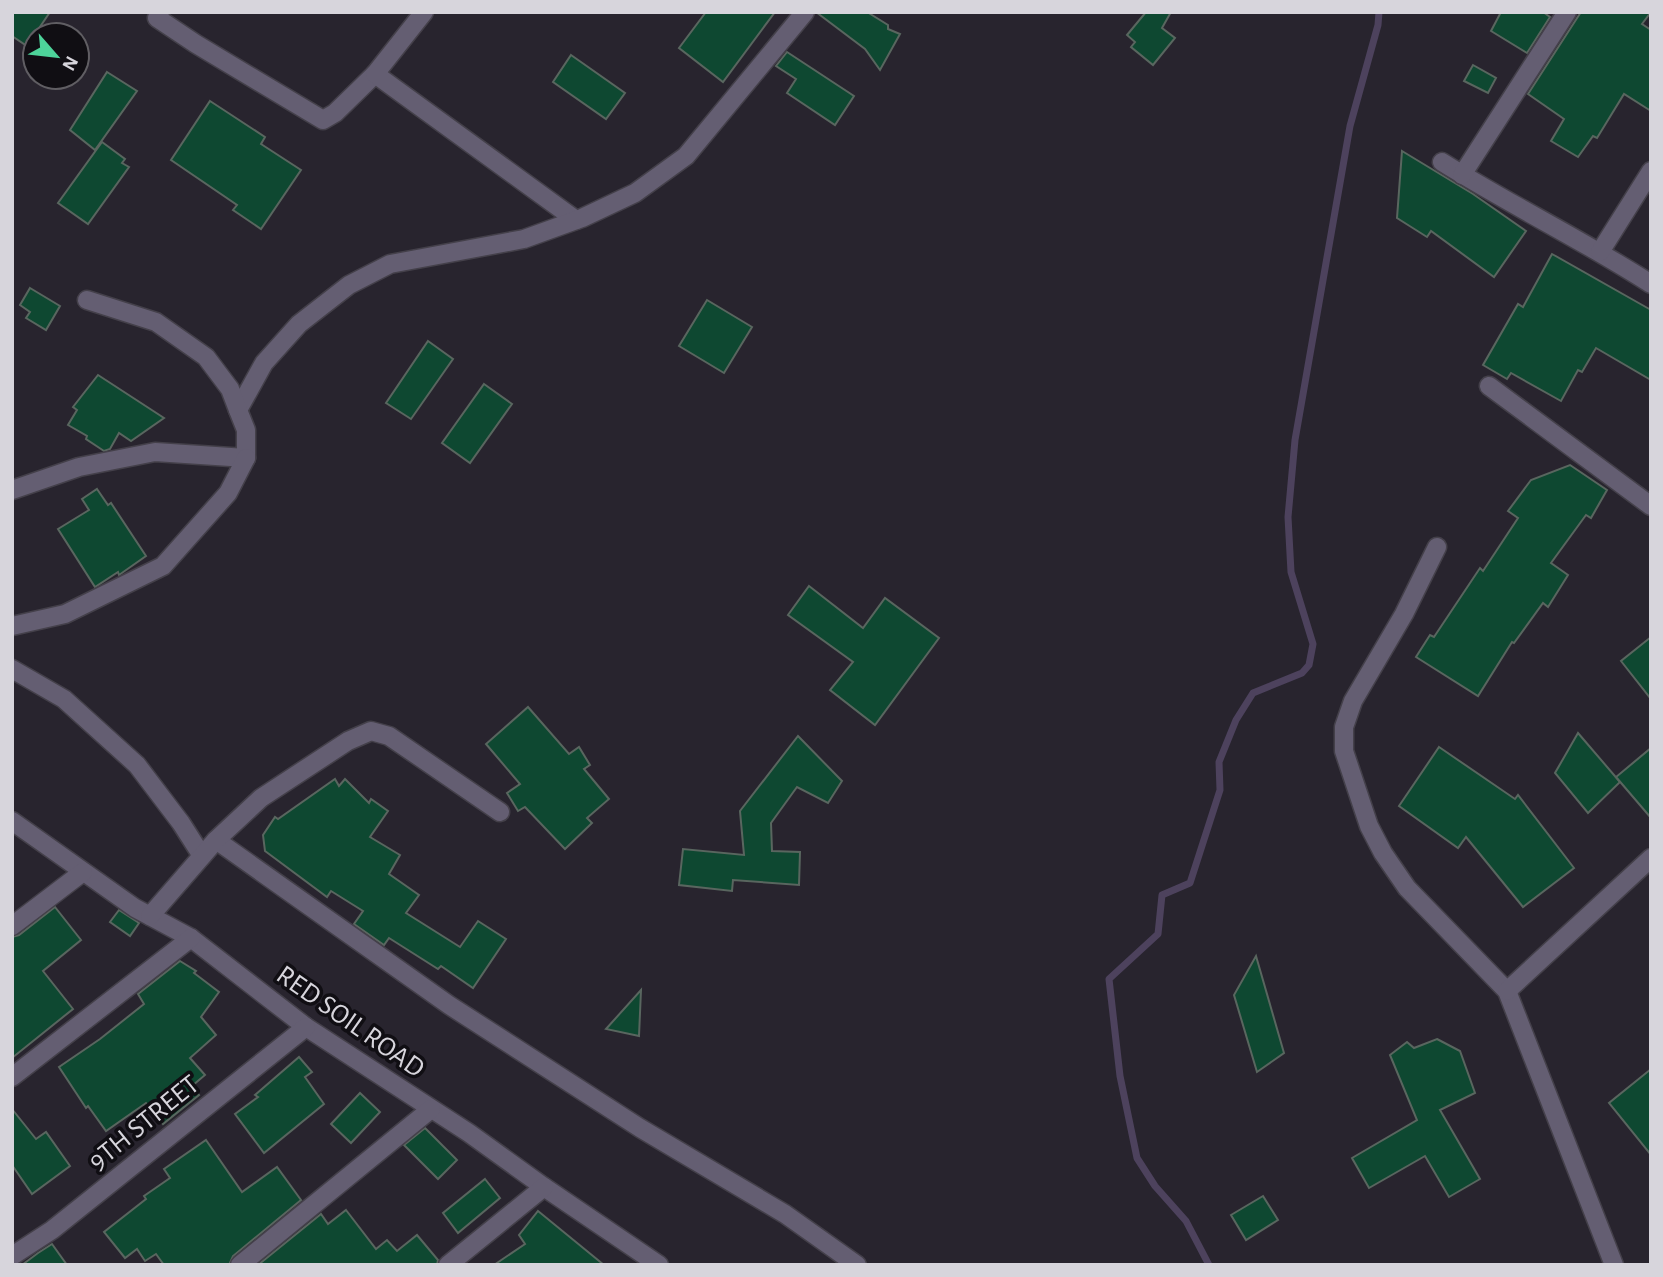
<svg xmlns="http://www.w3.org/2000/svg" width="1663" height="1277" viewBox="0 0 1663 1277" font-family="'Alegreya Sans',sans-serif">
<rect width="100%" height="100%" fill="#28242e"/>
<g fill="none" stroke-linecap="round" stroke-linejoin="round">
<polyline stroke="#4d425d" stroke-width="7" points="1209,1265 1186,1221 1155,1186 1137,1158 1120,1076 1109,979 1158,934 1162,895 1190,883 1220,790 1219,762 1236,720 1253,693 1302,673 1309,665 1313,644 1291,572 1288,517 1295,440 1350,126 1378,25 1379,12"/>
</g>
<g fill="#0e4831" stroke="#59665f" stroke-width="2">
<polygon points="12,12 50,12 27,46 12,36"/>
<polygon points="706,12 775,12 723,82 679,48"/>
<polygon points="816,12 867,12 888,25 888,29 900,34 880,70 865,49"/>
<polygon points="1146,12 1171,12 1162,28 1175,38 1153,65 1131,47 1135,42 1127,35"/>
<polygon points="1501,12 1543,12 1550,17 1527,53 1491,31"/>
<polygon points="1581,12 1651,12 1642,24 1651,30 1651,111 1624,94 1597,138 1593,136 1578,157 1551,141 1564,119 1528,94"/>
<polygon points="787,52 854,96 835,125 787,93 796,79 776,66"/>
<polygon points="571,55 625,93 606,119 553,82"/>
<polygon points="1473,65 1496,78 1488,93 1464,81"/>
<polygon points="107,72 137,91 95,150 70,130"/>
<polygon points="210,101 265,137 261,144 301,170 261,229 233,210 237,205 171,160"/>
<polygon points="102,142 125,159 122,163 129,167 88,224 58,203"/>
<polygon points="1402,151 1473,194 1526,231 1494,277 1431,231 1427,237 1397,218"/>
<polygon points="1552,254 1651,310 1651,380 1596,348 1582,372 1578,370 1561,401 1511,373 1507,379 1483,365 1518,304 1523,307"/>
<polygon points="30,288 60,306 46,330 26,318 30,312 20,305"/>
<polygon points="707,300 752,327 724,373 679,346"/>
<polygon points="428,341 453,359 411,419 386,403"/>
<polygon points="98,375 164,418 131,441 119,433 110,449 104,451 86,439 87,436 68,425 77,410 73,407"/>
<polygon points="484,384 512,404 470,463 442,443"/>
<polygon points="1570,465 1607,490 1591,518 1586,515 1551,563 1568,575 1548,607 1543,603 1514,643 1512,642 1478,696 1416,657 1430,635 1434,637 1480,568 1483,571 1518,518 1508,511 1531,480"/>
<polygon points="97,489 108,505 111,503 146,556 119,575 118,572 95,587 58,529 89,510 82,499"/>
<polygon points="809,586 863,628 885,598 939,638 875,725 830,690 853,662 788,615"/>
<polygon points="1651,637 1651,699 1621,661"/>
<polygon points="528,707 569,754 579,747 590,765 584,769 609,799 587,818 592,823 565,849 525,807 518,811 507,793 520,784 486,744"/>
<polygon points="1578,733 1620,782 1588,813 1555,773"/>
<polygon points="798,736 842,781 828,803 797,787 771,823 772,851 800,852 799,885 733,880 732,891 679,885 683,849 744,855 740,811"/>
<polygon points="1439,747 1515,799 1518,795 1574,868 1523,907 1466,837 1458,848 1399,806"/>
<polygon points="1651,748 1651,818 1616,777"/>
<polygon points="335,779 339,786 345,779 369,803 371,799 388,811 370,837 400,855 389,874 419,895 406,913 460,947 478,921 506,939 473,988 441,966 438,969 389,938 384,945 354,924 363,911 331,891 327,897 265,851 263,835 275,817 278,819"/>
<polygon points="55,907 81,940 43,971 73,1009 12,1058 12,937 19,935"/>
<polygon points="119,910 139,923 130,936 110,922"/>
<polygon points="1256,956 1284,1053 1257,1072 1234,995"/>
<polygon points="180,961 196,971 194,973 219,992 201,1017 216,1035 190,1058 205,1075 192,1086 199,1095 163,1124 146,1103 106,1131 88,1106 86,1108 59,1067 100,1039 144,1004 138,994"/>
<polygon points="641,990 639,1036 606,1029"/>
<polygon points="1437,1039 1460,1051 1475,1093 1440,1110 1480,1179 1449,1197 1425,1156 1369,1188 1352,1158 1417,1120 1390,1055 1407,1042 1414,1048"/>
<polygon points="299,1057 312,1072 305,1077 324,1104 264,1153 235,1114 258,1097 255,1095"/>
<polygon points="1651,1069 1651,1155 1609,1103"/>
<polygon points="360,1093 380,1112 351,1143 331,1124"/>
<polygon points="12,1109 36,1139 46,1132 70,1166 32,1194 12,1165"/>
<polygon points="425,1128 457,1160 438,1179 404,1145"/>
<polygon points="206,1140 242,1192 277,1167 301,1200 233,1256 229,1265 164,1265 156,1254 145,1261 137,1249 125,1258 104,1232 146,1199 144,1196 170,1178 164,1169"/>
<polygon points="485,1179 500,1198 458,1233 443,1213"/>
<polygon points="1263,1196 1278,1220 1246,1240 1231,1215"/>
<polygon points="346,1210 376,1249 387,1240 397,1251 417,1235 438,1260 437,1265 258,1265 321,1214 328,1224"/>
<polygon points="538,1211 604,1265 494,1265 525,1244 519,1235"/>
<polygon points="52,1244 67,1265 22,1265 38,1253"/>
</g>
<g fill="none" stroke-linecap="round" stroke-linejoin="round">
<defs>
<g id="minor">
<polyline points="160,12 157,18 196,44 323,120 335,113 375,74"/>
<polyline points="424,12 375,74 576,220"/>
<path d="M 1442,162 C 1510,205 1583,240 1651,284"/>
<polyline points="1462,175 1567,12"/>
<polyline points="1600,252 1651,171"/>
<polyline points="1489,386 1651,506"/>
<polyline points="238,410 264,363 299,324 349,285 390,264 524,239 582,218 635,193 686,156 805,12"/>
<polyline points="12,490 79,467 155,452 246,458 246,430 238,410 230,389 206,357 156,322 87,300"/>
<polyline points="1437,547 1404,614 1353,701 1344,727 1344,751 1369,826 1383,853 1407,888 1507,991 1614,1265"/>
<polyline points="12,626 65,614 163,566 228,493 246,458"/>
<polyline points="12,669 64,699 137,765 181,823 202,856"/>
<polyline points="12,821 135,908 191,938 306,1027 469,1133 544,1187 659,1265"/>
<polyline points="216,840 449,1005 640,1128 785,1214 857,1265"/>
<polyline points="150,916 216,840 261,798 348,741 371,731 389,736 500,812"/>
<polyline points="12,926 83,872"/>
<polyline points="1507,991 1651,858"/>
<polyline points="12,1077 191,938"/>
<polyline points="12,1256 52,1230 306,1027"/>
<polyline points="240,1265 431,1109"/>
<polyline points="448,1265 544,1187"/>
</g>
</defs>
<use href="#minor" stroke="#44404a" stroke-width="21"/>
<use href="#minor" stroke="#645e72" stroke-width="18"/>
</g>
<g text-anchor="middle" dominant-baseline="central" stroke-width="7" stroke-linejoin="round" paint-order="stroke">
<g font-size="28" fill="#d7d5dc" stroke="#100e13">
<text transform="translate(350 1022) rotate(35)">RED SOIL ROAD</text>
<text transform="translate(144 1123) rotate(-39)">9TH STREET</text>
</g>
</g>
<rect width="1663" height="1277" fill="none" stroke="#d7d5dc" stroke-width="28"/>
<g transform="translate(56 56) rotate(118)"><circle r="33" fill="#100e13" stroke="#605e63" stroke-width="2"/>
<path d="M0-5L12 26L0 18L-12 26Z" fill="#4dd39a"/>
<text y="-10" font-size="19" font-weight="bold" text-anchor="middle" fill="#d7d5dc">N</text>
</g>
</svg>
